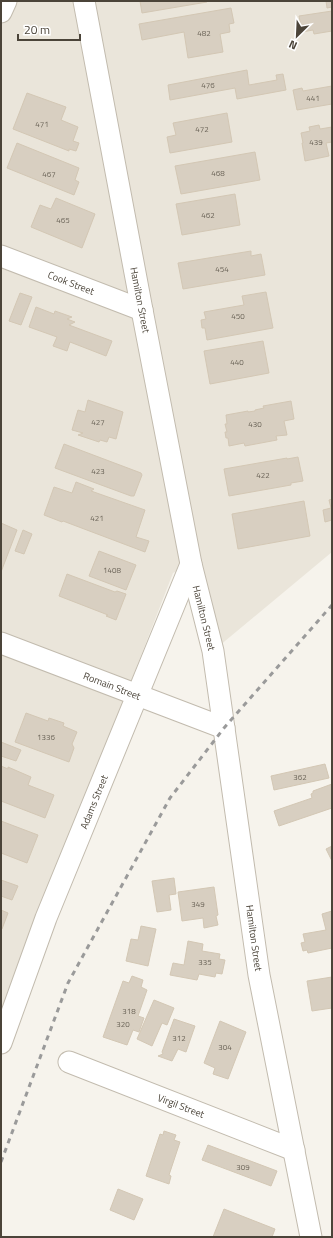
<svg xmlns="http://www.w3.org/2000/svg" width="333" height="1238" viewBox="0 0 333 1238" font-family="'Titillium Web',sans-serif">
<rect width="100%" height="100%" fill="#f6f3ec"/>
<polygon fill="#eae5da" points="1,1 332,1 332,552 213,651 191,564 173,573 1,1017"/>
<g fill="#d8cfc1" stroke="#d3c7b4">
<polygon points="140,1 207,1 207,2 142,13"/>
<polygon points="326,1 332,1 332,7 327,8"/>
<polygon points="231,8 234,23 229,24 230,32 220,34 223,52 188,58 184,32 142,40 139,24"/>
<polygon points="332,11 332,31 314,34 313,30 302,32 299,16"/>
<polygon points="247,70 249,85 277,80 276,75 283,74 286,90 237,99 235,88 170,100 168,85"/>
<polygon points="332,86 332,104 297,110 293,90 302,88 303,91"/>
<polygon points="27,93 66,107 61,120 78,127 73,141 79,143 76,151 69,149 69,151 13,129"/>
<polygon points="227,113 232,142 170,153 167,137 176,135 173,123"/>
<polygon points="319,125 320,129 332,127 332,142 326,143 329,156 305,161 302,143 303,143 301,133 310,131 309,127"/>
<polygon points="17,143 79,168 75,180 79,182 74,195 7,168"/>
<polygon points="255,152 260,180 181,194 175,166"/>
<polygon points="235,194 240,225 182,235 176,204"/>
<polygon points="56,198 95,214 82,248 31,227 40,205 51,209"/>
<polygon points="251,251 251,256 261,254 265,275 183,289 178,263"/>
<polygon points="266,292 273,328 207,340 205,328 202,328 201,320 206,319 204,312 244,305 242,296"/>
<polygon points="20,293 32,297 21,325 9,321"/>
<polygon points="36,307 54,314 55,311 72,317 67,319 75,322 69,325 112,341 106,356 70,342 67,351 53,346 57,337 29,327"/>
<polygon points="263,341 269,373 210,384 204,351"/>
<polygon points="88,400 123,412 116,439 109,437 107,442 100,440 99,442 78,435 83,433 72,430 78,410 85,412"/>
<polygon points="291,401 294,419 284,421 287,435 276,436 277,440 245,446 244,443 229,446 228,438 226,438 225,432 227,432 225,424 227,424 226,415 248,411 248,412 255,411 255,410 264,408 263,406"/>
<polygon points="64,444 141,473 142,475 134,496 131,496 55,468"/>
<polygon points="298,457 303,481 291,483 291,485 229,496 224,469 287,458 287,459"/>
<polygon points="76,482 94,489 91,491 145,510 136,537 149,541 145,552 63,521 62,522 44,515 54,487 72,493"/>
<polygon points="332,499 332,520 325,522 323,510 331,508 329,500"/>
<polygon points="304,501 310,536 238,549 232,514"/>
<polygon points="1,523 17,530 1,572"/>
<polygon points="23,530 32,534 24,554 15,551"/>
<polygon points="99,551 136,565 126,590 89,576"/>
<polygon points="67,574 115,592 117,591 126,594 116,620 106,616 108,615 59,596"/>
<polygon points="26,713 48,721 49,718 64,723 63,726 77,732 72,744 74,748 69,762 15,742"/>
<polygon points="1,742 21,750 16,761 1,756"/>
<polygon points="325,764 329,778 274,790 271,776"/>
<polygon points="1,766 8,769 8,767 31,777 28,785 54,795 45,818 1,801"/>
<polygon points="332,784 332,808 279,826 274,811 312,798 311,794 313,793 313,791"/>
<polygon points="1,821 38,835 27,863 1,853"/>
<polygon points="332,846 332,861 326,849"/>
<polygon points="174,878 176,894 169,895 171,910 157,912 152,881"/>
<polygon points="1,880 18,886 12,900 1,896"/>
<polygon points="214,887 218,915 216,916 218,925 204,928 203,918 182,921 178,892"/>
<polygon points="1,910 8,913 2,929 1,928"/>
<polygon points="332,911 332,948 308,953 307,950 303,951 301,943 305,942 303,934 326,930 322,914"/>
<polygon points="141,926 156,929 148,966 126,961 131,939 138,940"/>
<polygon points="188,941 203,944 202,951 220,954 219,959 225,960 222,974 216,973 215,977 199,974 197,980 170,975 173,963 184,965"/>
<polygon points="132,976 143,980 141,987 147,990 138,1016 144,1018 139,1032 133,1030 127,1045 103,1037 123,981 129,983"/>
<polygon points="332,977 332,1008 312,1011 307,981"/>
<polygon points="154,1000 174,1008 167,1025 162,1023 152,1046 137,1039"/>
<polygon points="174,1019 195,1026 186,1052 178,1049 172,1061 158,1056 163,1054 162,1052"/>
<polygon points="220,1021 246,1032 228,1079 213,1074 215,1068 204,1063"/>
<polygon points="164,1131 176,1135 174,1140 180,1142 169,1175 171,1176 169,1184 146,1176 160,1134 163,1135"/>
<polygon points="208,1145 277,1171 271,1186 202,1160"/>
<polygon points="118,1189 143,1199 134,1220 110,1210"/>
<polygon points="224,1209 275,1229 272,1237 213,1237"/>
</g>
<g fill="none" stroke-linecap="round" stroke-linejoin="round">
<defs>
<g id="street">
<polyline points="84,1 142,310 191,564 213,651 259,975 311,1237"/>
<polyline points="1,12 6,1"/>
<polyline points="1,256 142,310"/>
<polyline points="1,643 224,728"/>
<polyline points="1,1043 46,918 191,564"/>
<polyline points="69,1062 294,1150"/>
</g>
</defs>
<use href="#street" stroke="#c2bbae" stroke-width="23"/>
<use href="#street" stroke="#fff" stroke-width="21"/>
<polyline stroke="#9a9a9a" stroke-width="3" stroke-dasharray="5 5" stroke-linecap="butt" points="1,1162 68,983 170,798 224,728 332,605"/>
</g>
<g text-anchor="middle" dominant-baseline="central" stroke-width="3" stroke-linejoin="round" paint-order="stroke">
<g font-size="8" fill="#6e675b">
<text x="204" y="33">482</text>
<text x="208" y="85">476</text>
<text x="313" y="98">441</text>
<text x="42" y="124">471</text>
<text x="202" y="129">472</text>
<text x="316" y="142">439</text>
<text x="218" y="173">468</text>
<text x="49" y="174">467</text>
<text x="208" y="215">462</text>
<text x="63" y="220">465</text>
<text x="222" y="269">454</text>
<text x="238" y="316">450</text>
<text x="237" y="362">440</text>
<text x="98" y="422">427</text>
<text x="255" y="424">430</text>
<text x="98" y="471">423</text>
<text x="263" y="475">422</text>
<text x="97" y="518">421</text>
<text x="112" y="570">1408</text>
<text x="46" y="737">1336</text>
<text x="300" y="777">362</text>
<text x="198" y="904">349</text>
<text x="205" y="962">335</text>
<text x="129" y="1011">318</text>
<text x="123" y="1024">320</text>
<text x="179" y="1038">312</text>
<text x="225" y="1047">304</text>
<text x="243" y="1167">309</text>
</g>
<g font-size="10" fill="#4b4439" stroke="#fff">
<text transform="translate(71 283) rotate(21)">Cook Street</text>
<text transform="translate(140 300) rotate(79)">Hamilton Street</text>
<text transform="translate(204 618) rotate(76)">Hamilton Street</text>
<text transform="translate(112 686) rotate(21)">Romain Street</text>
<text transform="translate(94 802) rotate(-68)">Adams Street</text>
<text transform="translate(254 938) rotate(82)">Hamilton Street</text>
<text transform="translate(181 1106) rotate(21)">Virgil Street</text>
</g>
</g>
<rect width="333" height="1238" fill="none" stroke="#4b4439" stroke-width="4"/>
<g transform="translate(297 36) rotate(204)" stroke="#ffffff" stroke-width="3" paint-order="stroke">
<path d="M0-3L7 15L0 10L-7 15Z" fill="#4b4439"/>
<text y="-6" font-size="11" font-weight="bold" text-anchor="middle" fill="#4b4439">N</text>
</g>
<path d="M18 34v6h62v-6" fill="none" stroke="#4b4439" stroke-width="2"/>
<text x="24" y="34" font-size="12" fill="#4b4439" stroke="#ffffff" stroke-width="3" paint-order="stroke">20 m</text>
</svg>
